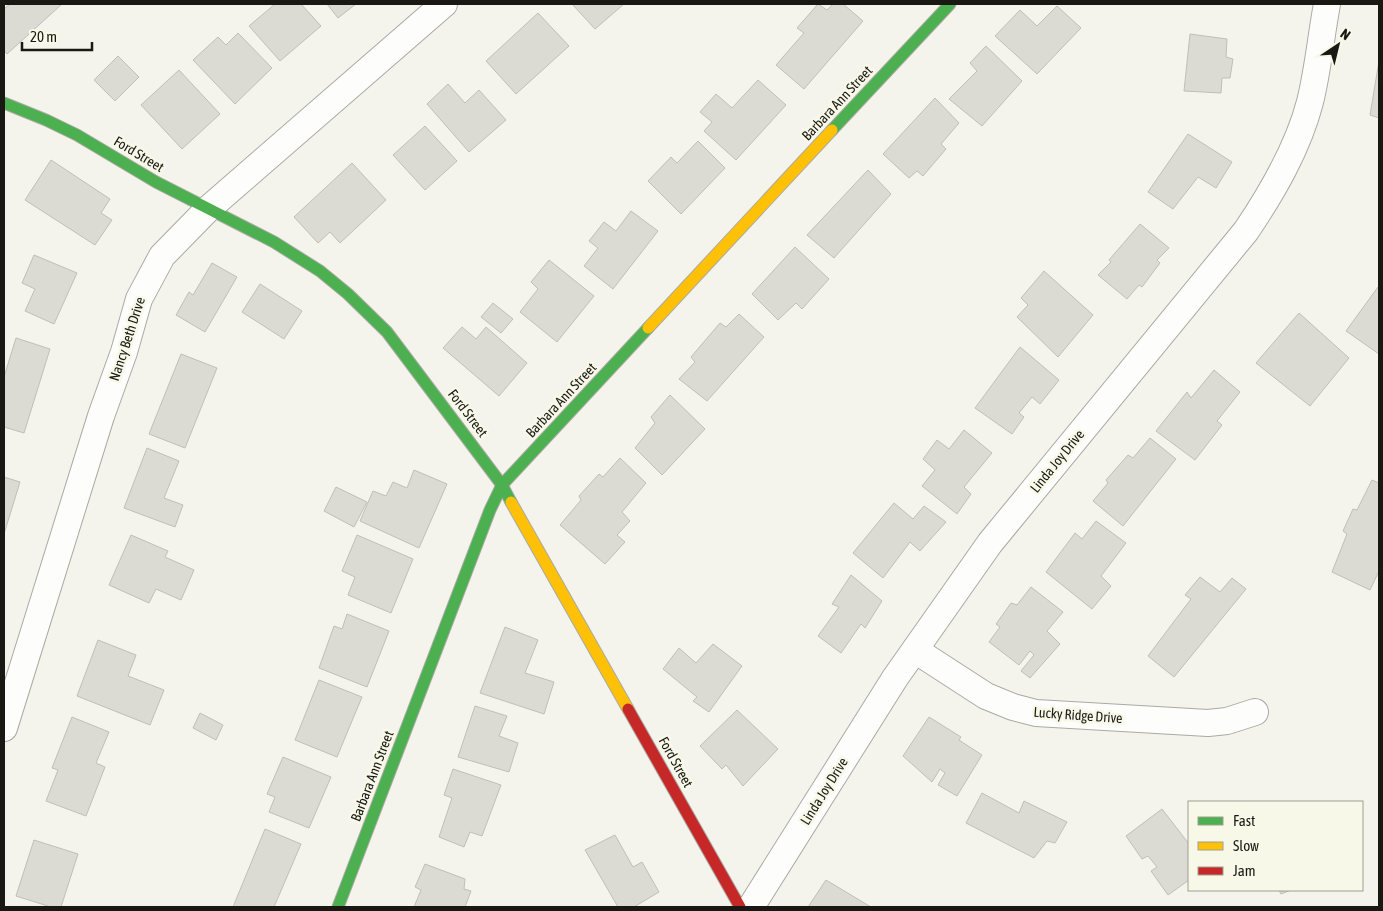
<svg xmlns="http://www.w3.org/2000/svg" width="1383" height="911" viewBox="0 0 1383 911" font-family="'Asap Condensed',sans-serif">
<rect width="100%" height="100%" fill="#f4f4ec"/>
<g fill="#dbdbd4" stroke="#bfbfb9">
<polygon points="10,4 62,4 7,54 4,50 4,9"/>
<polygon points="275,4 301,4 321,26 280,61 249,26"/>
<polygon points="327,4 356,4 338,18"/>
<polygon points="572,4 624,4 595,29"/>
<polygon points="818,4 827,10 833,4 843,4 863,21 804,89 776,65 804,33 797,28"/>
<polygon points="1057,6 1081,28 1037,74 995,36 1020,10 1037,26"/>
<polygon points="538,13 569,46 516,94 486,61"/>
<polygon points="238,33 272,68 235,104 193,60 218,37 226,45"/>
<polygon points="1190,34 1227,39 1226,57 1233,59 1230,78 1222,78 1221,93 1184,91"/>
<polygon points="986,46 1022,81 982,126 949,99 977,71 970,63"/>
<polygon points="118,56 139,77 115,101 94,80"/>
<polygon points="1379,61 1379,118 1370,115"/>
<polygon points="179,70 220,114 182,149 141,105"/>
<polygon points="758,80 786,105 736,160 704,131 712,122 700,112 716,94 732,108"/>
<polygon points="448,84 465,103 479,90 506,120 469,152 427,104"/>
<polygon points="935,98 959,123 941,144 946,149 923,176 917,171 909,178 883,154"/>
<polygon points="425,126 457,161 425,190 393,155"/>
<polygon points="1188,134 1232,162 1216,188 1198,177 1173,209 1148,192"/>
<polygon points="698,141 725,168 681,214 648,181 671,157 677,163"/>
<polygon points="51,160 110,199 101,213 112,220 95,245 25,200"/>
<polygon points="352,163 386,200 340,243 330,232 318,243 294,217"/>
<polygon points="868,170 891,194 834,258 807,235"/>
<polygon points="631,211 658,231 613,289 584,266 598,248 589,241 604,222 616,231"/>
<polygon points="1140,224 1169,248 1157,260 1160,263 1142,287 1139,285 1127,299 1098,275 1111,262 1109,260"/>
<polygon points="795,247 829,279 802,309 796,303 778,320 752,294"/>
<polygon points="34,255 77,273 54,324 25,311 35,289 22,283"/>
<polygon points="549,260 594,296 557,342 520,312 538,289 531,282"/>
<polygon points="212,263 237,277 205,332 176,315 189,292 193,295"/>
<polygon points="1044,271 1093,315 1058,357 1017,317 1028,305 1021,298"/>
<polygon points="260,284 302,311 284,339 242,312"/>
<polygon points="1378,287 1379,288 1379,354 1346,331"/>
<polygon points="493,303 513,319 501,333 481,317"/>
<polygon points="1299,313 1349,358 1310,406 1256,363"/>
<polygon points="739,314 764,337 707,401 679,379 695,362 691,357 720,323 726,327"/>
<polygon points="462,327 476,339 486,327 527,363 499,396 443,348"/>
<polygon points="16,338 50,349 24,433 4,427 4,377"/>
<polygon points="1020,347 1059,380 1040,404 1032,397 1019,413 1024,417 1012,434 975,408"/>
<polygon points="181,354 217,368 185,448 149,434"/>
<polygon points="1214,370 1240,392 1217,421 1222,425 1195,460 1156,431 1187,392 1191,398"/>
<polygon points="670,395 705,429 662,475 635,448 655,423 651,417"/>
<polygon points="964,430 992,453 964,487 971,494 957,514 922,486 935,470 923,459 937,440 949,449"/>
<polygon points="1150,438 1176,459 1123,526 1093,501 1108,483 1106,480 1128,455 1133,458"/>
<polygon points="147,448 179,461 164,498 183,505 175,527 124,508"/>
<polygon points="620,458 646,483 622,512 630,521 617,535 625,542 605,564 560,525 581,500 579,496 599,474 603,477"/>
<polygon points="414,470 447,484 419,548 360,521 373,491 386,496 393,482 407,488"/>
<polygon points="4,477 20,482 4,534"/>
<polygon points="1372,480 1379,483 1379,571 1370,590 1332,572 1347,534 1343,531 1353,509 1357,510"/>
<polygon points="336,487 367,502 354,527 324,511"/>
<polygon points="894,503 913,519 924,506 946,522 920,551 910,542 883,578 853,553"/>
<polygon points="1096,521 1126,543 1101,576 1111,586 1092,609 1046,572 1075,533 1082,539"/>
<polygon points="131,535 168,551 165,557 194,570 181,600 156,589 149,603 109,585"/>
<polygon points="357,535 413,559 391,613 348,595 355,577 342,571"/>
<polygon points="851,575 882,601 865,628 861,624 841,653 818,636 839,607 832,604"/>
<polygon points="1200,577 1220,592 1232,578 1246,589 1174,677 1148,656 1191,599 1185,595"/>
<polygon points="1031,587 1063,612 1047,631 1060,644 1030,678 1021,671 1034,655 1030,651 1019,665 989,642 1000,627 996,624 1011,603 1017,605"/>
<polygon points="347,614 389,631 367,687 319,668 334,626 342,629"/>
<polygon points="505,627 538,640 525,673 554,682 544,714 480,693"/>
<polygon points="98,640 136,655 128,676 164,690 150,725 77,696"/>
<polygon points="713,644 742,666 709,712 693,701 697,697 663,669 679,648 696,663"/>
<polygon points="319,680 362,697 337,757 295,740"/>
<polygon points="475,706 507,716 499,736 518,743 509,772 458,757"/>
<polygon points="737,710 778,749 743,786 726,765 722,769 700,746"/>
<polygon points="200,713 223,725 216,740 193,728"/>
<polygon points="72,717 109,732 96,763 105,767 86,816 46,801 58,770 52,768"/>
<polygon points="929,717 961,737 959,740 982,755 957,796 938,785 945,773 940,769 932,782 903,756"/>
<polygon points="283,757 331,777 309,828 269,812 275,797 267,794"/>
<polygon points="453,769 501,785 482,836 470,832 464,847 439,837 452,798 444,795"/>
<polygon points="982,793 1019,813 1024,801 1067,822 1055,843 1047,841 1034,858 966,823"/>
<polygon points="1162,809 1189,844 1189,880 1168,895 1151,871 1157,867 1148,856 1142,859 1126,836"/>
<polygon points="265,829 301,844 274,907 233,907"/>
<polygon points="615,835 633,867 642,862 659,892 634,907 618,907 585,850"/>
<polygon points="34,840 78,854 61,907 51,907 16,896"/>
<polygon points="425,864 465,879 464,889 471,891 465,907 414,907 421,890 415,887"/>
<polygon points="826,880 871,907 808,907"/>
<polygon points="1279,890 1291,890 1281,894"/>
</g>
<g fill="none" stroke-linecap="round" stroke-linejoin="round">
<defs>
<g id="street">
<polyline points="915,650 986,696 1013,707 1036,713 1208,723 1227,721 1255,712"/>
<polyline points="4,728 101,416 124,352 139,299 162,256 208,209 444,4"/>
<path d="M 751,907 L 895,678 L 990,543 L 1246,231 C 1273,191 1298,148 1310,102 C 1318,70 1321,36 1327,4"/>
</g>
<g id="fast">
<polyline points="4,103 46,120 77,135 156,182 274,242 320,271 348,294 387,332 502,485 511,502"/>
<polyline points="832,130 950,4"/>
<polyline points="338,907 490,510 502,485 648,328"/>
</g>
<g id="slow">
<polyline points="648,328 832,130"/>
<polyline points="511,502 628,709"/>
</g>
<polyline id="jam" points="628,709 740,907"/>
</defs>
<use href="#street" stroke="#aaaaa4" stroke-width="28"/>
<use href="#fast" stroke="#aaaaa4" stroke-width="13"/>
<use href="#slow" stroke="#aaaaa4" stroke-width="13"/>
<use href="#jam" stroke="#aaaaa4" stroke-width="13"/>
<use href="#street" stroke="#fdfdfc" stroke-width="26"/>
<use href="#fast" stroke="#4caf50" stroke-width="11"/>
<use href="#slow" stroke="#ffc107" stroke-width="11"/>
<use href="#jam" stroke="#c62828" stroke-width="11"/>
</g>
<g text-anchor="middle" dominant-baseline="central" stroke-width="5" stroke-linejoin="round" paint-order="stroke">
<g font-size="14" fill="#191813" stroke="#f8f8e9">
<text transform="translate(837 103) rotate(-47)">Barbara Ann Street</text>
<text transform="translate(139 154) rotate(31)">Ford Street</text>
<text transform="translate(127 339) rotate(-72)">Nancy Beth Drive</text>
<text transform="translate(561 400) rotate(-47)">Barbara Ann Street</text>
<text transform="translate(468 413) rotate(53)">Ford Street</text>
<text transform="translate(1057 461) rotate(-51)">Linda Joy Drive</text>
<text transform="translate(1078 715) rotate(4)">Lucky Ridge Drive</text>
<text transform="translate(676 762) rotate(61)">Ford Street</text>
<text transform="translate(372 776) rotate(-69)">Barbara Ann Street</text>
<text transform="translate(824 791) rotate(-58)">Linda Joy Drive</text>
</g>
</g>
<rect width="1383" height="911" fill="none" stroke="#191813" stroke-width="10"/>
<rect x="1188" y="801" width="175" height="90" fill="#f8f8e9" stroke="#9f9e93"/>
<rect x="1198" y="817" width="25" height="8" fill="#4caf50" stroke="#9f9e93"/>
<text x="1233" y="826" font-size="15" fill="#191813">Fast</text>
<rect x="1198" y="842" width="25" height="8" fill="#ffc107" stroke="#9f9e93"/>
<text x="1233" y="851" font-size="15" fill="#191813">Slow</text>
<rect x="1198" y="867" width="25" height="8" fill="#c62828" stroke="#9f9e93"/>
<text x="1233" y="876" font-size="15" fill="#191813">Jam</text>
<g transform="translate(1338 45) rotate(35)" stroke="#f8f8e9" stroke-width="4" paint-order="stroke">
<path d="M0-4L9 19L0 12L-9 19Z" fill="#191813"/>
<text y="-8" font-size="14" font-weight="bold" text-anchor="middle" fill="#191813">N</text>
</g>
<path d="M22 42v8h70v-8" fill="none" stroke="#191813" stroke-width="2.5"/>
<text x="30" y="42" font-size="15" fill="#191813" stroke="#f8f8e9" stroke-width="4" paint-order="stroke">20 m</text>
</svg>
